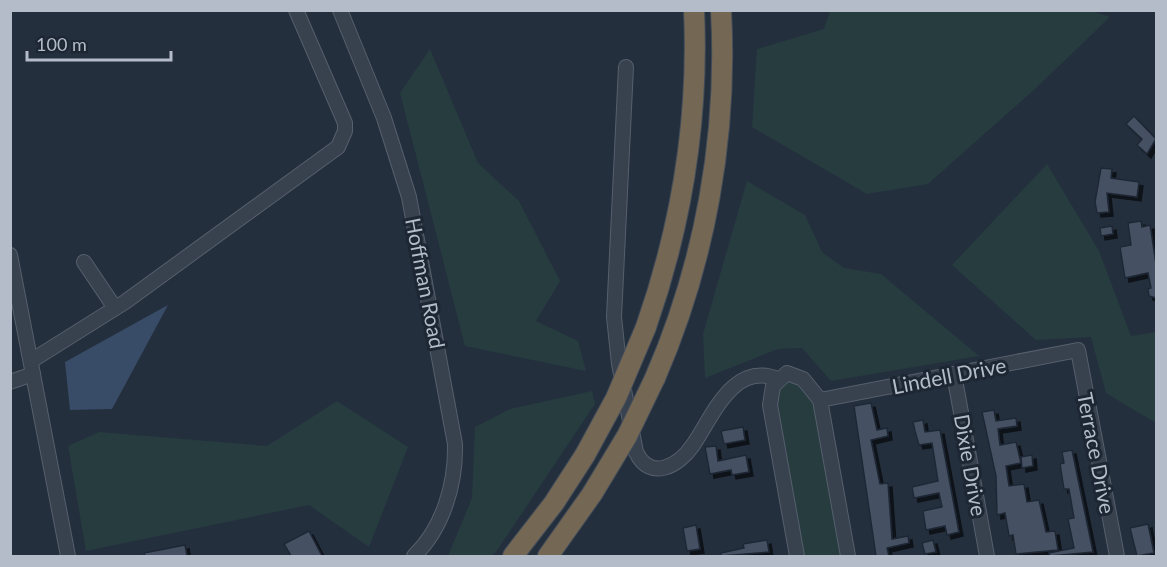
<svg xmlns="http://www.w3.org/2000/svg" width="1167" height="567" viewBox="0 0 1167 567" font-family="Lato,sans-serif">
<defs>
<filter id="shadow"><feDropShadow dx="4" dy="4" stdDeviation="0" flood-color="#0009"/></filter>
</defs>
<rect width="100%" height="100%" fill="#242f3e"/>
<g fill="#263c3f">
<polygon points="1092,11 1110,17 1035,89 928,184 867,194 752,127 757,49 824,29 830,11"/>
<polygon points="430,49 478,163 519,201 560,281 536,321 578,341 586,371 465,346 400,93"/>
<polygon points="1047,164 1099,251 1131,336 1156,332 1156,423 1106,393 1091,337 1036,340 952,265"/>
<polygon points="747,181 805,215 822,252 844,268 881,274 979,356 831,381 802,348 778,349 705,378 703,334"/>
<polygon points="788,380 797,381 815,407 844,556 803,556 776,409 780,387"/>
<polygon points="592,391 595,404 496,552 491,556 448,556 472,498 475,427 510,409"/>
<polygon points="337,401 408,447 369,547 309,505 86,551 68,446 99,432 267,446"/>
</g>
<polygon fill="#394c67" points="168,305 112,409 70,410 65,362"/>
<g fill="#455162" stroke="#1f2835" stroke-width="1.5" filter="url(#shadow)">
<polygon points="1134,116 1156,139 1147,154 1137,145 1142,139 1126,124"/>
<polygon points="1101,168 1112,169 1111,178 1139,182 1137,197 1107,193 1109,212 1097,213 1095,202"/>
<polygon points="1141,221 1142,227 1150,225 1156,264 1156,298 1149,296 1148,289 1151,288 1148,273 1125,278 1120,247 1131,245 1128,223"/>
<polygon points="1112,226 1113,234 1101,236 1100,228"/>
<polygon points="871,403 877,430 887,428 888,436 871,440 880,484 888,483 892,539 908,536 909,543 887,548 889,556 876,556 854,406"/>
<polygon points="994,410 996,421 1016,418 1017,426 998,429 1000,445 1016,442 1021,463 1006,466 1009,486 1024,484 1027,502 1039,500 1046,532 1055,531 1058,550 1016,554 1013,535 1009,536 1005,513 997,515 996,476 982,412"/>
<polygon points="923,420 925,432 940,430 959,532 947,535 945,526 926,530 923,511 942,507 939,493 914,498 912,487 938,481 932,443 919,445 915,431 913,422"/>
<polygon points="743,427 745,440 724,444 721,431"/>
<polygon points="716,446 718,461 746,455 749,472 732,475 731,470 710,474 705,447"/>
<polygon points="1072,450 1093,552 1050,556 1049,553 1074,548 1068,519 1074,518 1069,489 1064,489 1060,464 1064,463 1062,452"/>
<polygon points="1032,455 1033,466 1022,468 1021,457"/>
<polygon points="1148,524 1154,553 1137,556 1130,528"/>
<polygon points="696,525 700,549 687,551 683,528"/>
<polygon points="309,531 322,556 291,556 284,544"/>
<polygon points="767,540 769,552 721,556 721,553 744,548 743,544"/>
<polygon points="933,540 936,552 925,554 922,543"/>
<polygon points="185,545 187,556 145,556 144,553"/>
</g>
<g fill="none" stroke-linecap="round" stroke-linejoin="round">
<defs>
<g id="minor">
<path d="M 340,10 L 384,118 L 409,197 L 455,444 C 456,484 443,528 414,556"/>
<path d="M 626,67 L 614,317 L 619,364 L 636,452 C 650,482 679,466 693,445 C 713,416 733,361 778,379"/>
<polyline points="10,255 68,556"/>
<polyline points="84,262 115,308"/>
<polyline points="31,361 125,302 338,147 345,131 345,123 296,10"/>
<polyline points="954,374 987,556"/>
<polyline points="10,382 33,374"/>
<polyline points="820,400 1078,350 1117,556"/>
<polyline points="797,556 770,405 773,386 787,373 803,379 820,400 848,556"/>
</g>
<g id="highway">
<path d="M 646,327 C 682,224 699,120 694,10"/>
<path d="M 655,378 C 705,263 728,136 721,10"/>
<polyline points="513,556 554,503 585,455"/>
<polyline points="548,556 592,494"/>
</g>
</defs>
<use href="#minor" stroke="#565f6c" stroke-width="16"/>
<use href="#highway" stroke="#434c59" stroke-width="22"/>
<use href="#minor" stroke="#38414e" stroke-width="14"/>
<use href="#highway" stroke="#746855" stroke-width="20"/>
<defs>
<g id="highway-bridge">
<polyline points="585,455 616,398 646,327"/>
<polyline points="592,494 627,436 655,378"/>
</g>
</defs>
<use href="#highway-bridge" stroke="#434c59" stroke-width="22" stroke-linecap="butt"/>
<use href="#highway-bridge" stroke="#746855" stroke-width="20"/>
</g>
<g text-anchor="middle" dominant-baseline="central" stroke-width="6" stroke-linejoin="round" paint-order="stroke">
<g font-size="21" fill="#b4bcc9" stroke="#1d2633">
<text transform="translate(426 283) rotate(79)">Hoffman Road</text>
<text transform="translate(949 375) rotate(-11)">Lindell Drive</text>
<text transform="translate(1097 453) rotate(79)">Terrace Drive</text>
<text transform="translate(971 465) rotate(80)">Dixie Drive</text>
</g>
</g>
<rect width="1167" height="567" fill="none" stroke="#b4bcc9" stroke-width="24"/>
<path d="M27 51v9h144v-9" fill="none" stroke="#b4bcc9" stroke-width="3"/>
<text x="36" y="51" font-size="18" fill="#b4bcc9" stroke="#1d2633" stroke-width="4.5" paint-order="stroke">100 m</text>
</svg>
